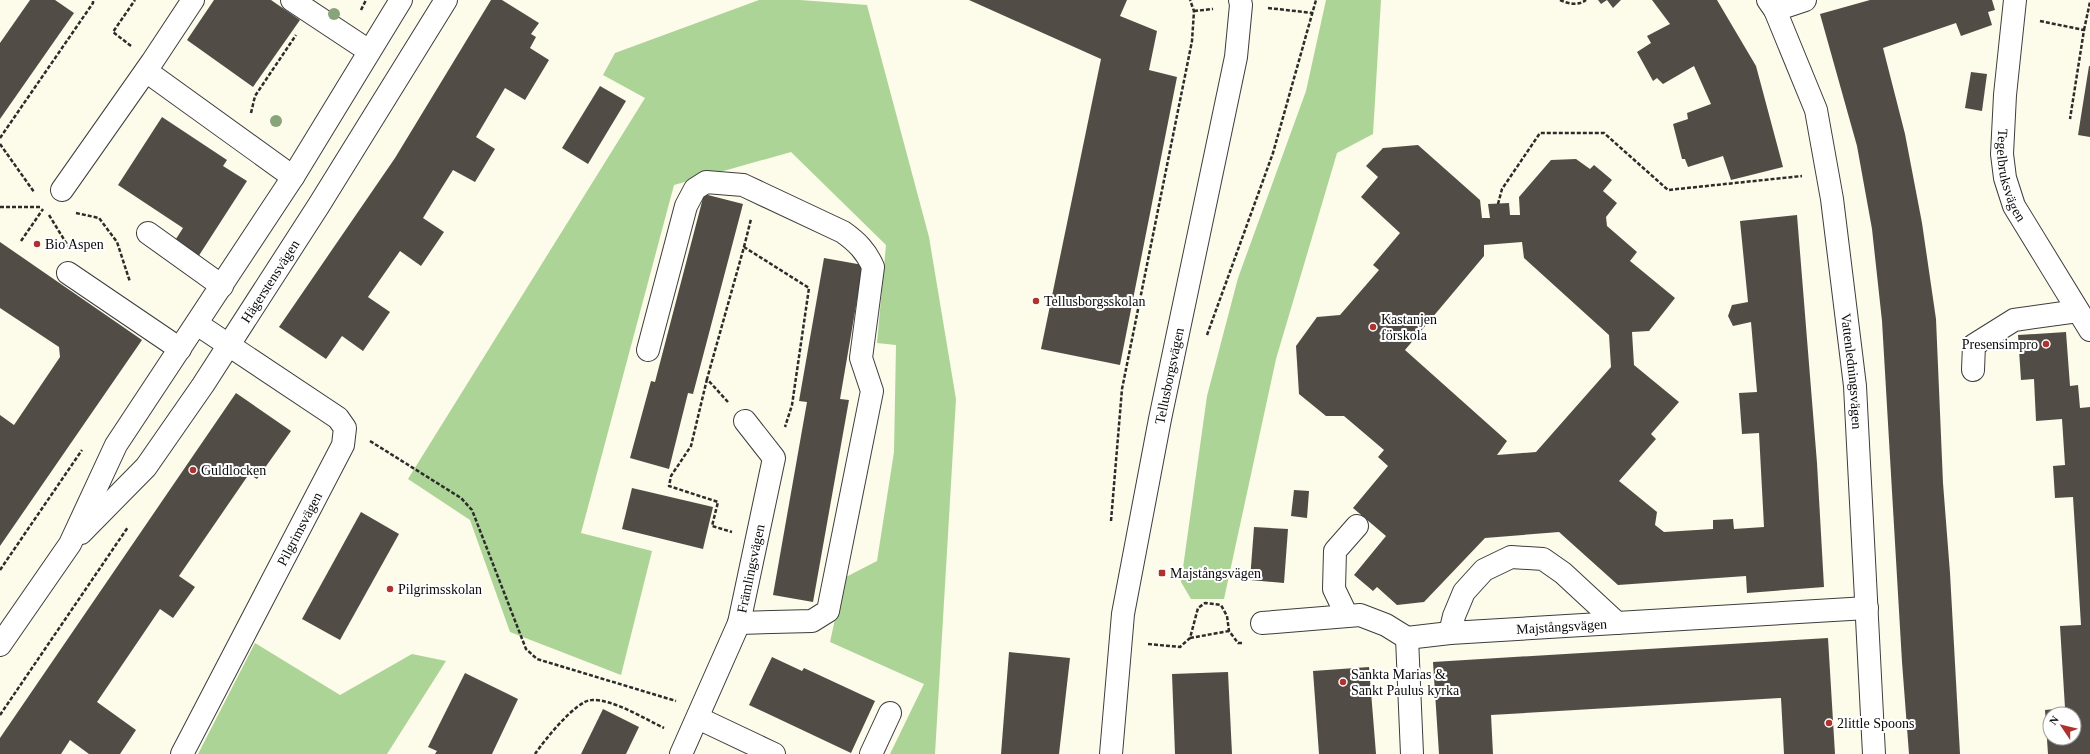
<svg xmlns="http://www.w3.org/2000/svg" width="2090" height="754" viewBox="0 0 2090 754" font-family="Georgia,serif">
<rect width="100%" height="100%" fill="#fdfbe9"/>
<g fill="#add497">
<polygon points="759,0 800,0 867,5 929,237 956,399 935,754 890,754 924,684 830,642 844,578 877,561 894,452 896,345 877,343 886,245 791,152 674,185 581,533 652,551 621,675 510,632 470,520 408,479 645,98 603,75 615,53"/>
<polygon points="1326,0 1381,0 1373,134 1337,153 1276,359 1224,599 1191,599 1181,582 1207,396 1238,278 1306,91"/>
<polygon points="255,643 340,695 412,654 446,661 387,754 198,754"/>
</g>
<g fill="#524c47" fill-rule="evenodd">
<polygon points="30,0 55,0 74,13 0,119 0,43"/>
<polygon points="214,0 271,0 300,20 253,87 187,40"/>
<polygon points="491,0 502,0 539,23 531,34 536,37 530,48 549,60 525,100 505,88 476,137 495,149 475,182 453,170 423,218 444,232 421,266 400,251 368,297 390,312 363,351 342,336 326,359 279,327 395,158"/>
<polygon points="969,0 1127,0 1120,16 1157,31 1149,70 1177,77 1120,365 1041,349 1101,59"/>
<polygon points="1598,0 1621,0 1613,8 1607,0 1601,4"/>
<polygon points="1652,0 1717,0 1756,66 1783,167 1731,180 1723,156 1688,167 1685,159 1682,159 1673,124 1688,119 1687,113 1711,104 1694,66 1663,84 1657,78 1653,81 1637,52 1651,43 1647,36 1670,24"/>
<polygon points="1870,0 1992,0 1995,10 1988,12 1992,25 1961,36 1956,23 1883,48 1905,134 1922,223 1936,319 1943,483 1950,573 1960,754 1909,754 1902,662 1882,321 1872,229 1857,146 1820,14"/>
<polygon points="2089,66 2090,66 2090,137 2078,135"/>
<polygon points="1971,72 1987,74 1982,111 1965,108"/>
<polygon points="600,86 626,101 588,164 562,148"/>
<polygon points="162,117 227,160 223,166 247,181 198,257 174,242 183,228 118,185"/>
<path d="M 1418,145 L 1480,200 L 1482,218 L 1490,218 L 1488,204 L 1509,203 L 1510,215 L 1520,215 L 1519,197 L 1551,160 L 1576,159 L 1590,169 L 1594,165 L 1612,180 L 1603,191 L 1617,203 L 1606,217 L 1607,226 L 1637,252 L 1630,261 L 1675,298 L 1649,331 L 1632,332 L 1634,365 L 1679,402 L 1651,434 L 1656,439 L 1619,481 L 1657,512 L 1655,525 L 1664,532 L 1713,529 L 1713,520 L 1733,519 L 1734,529 L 1764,527 L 1759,433 L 1742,434 L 1739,393 L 1757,392 L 1751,322 L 1733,326 L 1728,316 L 1732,305 L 1748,302 L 1740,221 L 1797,215 L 1817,463 L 1824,587 L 1747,593 L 1746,576 L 1618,585 L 1559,532 L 1485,538 L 1424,602 L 1397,605 L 1377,587 L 1373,591 L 1354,575 L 1386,536 L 1353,508 L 1388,466 L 1378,457 L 1384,450 L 1344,416 L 1326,416 L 1299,394 L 1296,346 L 1317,317 L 1340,315 L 1379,270 L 1373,265 L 1400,233 L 1361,197 L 1378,177 L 1366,166 L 1383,148 ZM 1522,242 L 1524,258 L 1609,335 L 1611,367 L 1536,452 L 1497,455 L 1507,441 L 1405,350 L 1484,256 L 1484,245 Z"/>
<polygon points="704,194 743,204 693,394 688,393 669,469 630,458 651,381 655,382"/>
<polygon points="0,242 142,340 0,546 0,415 14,425 60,357 59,347 0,308"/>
<polygon points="824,258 863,265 840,399 849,400 813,602 773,595 807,402 799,401"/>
<path d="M 2066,332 L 2070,386 L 2078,385 L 2080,408 L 2090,407 L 2090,754 L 2048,754 L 2045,710 L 2065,708 L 2060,626 L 2081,625 L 2073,497 L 2055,498 L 2053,466 L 2065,465 L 2062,419 L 2036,421 L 2034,379 L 2021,380 L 2018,335 ZM 2050,714 L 2074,714 L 2074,738 L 2050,738 Z"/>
<polygon points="236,393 291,431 257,479 249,474 179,576 195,587 173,618 160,609 97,702 136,730 120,754 89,754 70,740 61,754 0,754 0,738"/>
<polygon points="632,488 713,507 703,549 622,529"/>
<polygon points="1294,490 1309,491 1307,518 1291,516"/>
<polygon points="361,512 399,534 340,640 302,619"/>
<polygon points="1254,527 1288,529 1284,583 1250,580"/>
<polygon points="1828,638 1835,754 1784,754 1781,698 1491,715 1493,754 1439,754 1433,662"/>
<polygon points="1009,652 1070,658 1059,754 1001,754"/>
<polygon points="772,657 802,671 804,668 875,701 851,753 749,705"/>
<polygon points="1369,667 1376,754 1319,754 1313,671"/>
<polygon points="1228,672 1232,754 1175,754 1172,674"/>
<polygon points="465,673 518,699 492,754 435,754 437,751 428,747"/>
<polygon points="603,709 639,727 626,754 581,754"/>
</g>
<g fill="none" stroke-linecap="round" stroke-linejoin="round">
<defs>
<g id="minor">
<polyline points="292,0 369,51"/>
<path id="s1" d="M 1768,0 L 1775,10 L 1816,110 L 1832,199 L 1855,386 L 1874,754"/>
<path id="s2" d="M 2015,0 L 2005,95 L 2002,154 L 2005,178 L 2014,206 L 2090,330"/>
<polyline points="1775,10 1805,0"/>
<polyline points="146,71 293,177"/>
<polyline points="62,190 152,62 193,0"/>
<polyline points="148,233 222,286"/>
<polyline points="68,273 180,349"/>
<path d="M 648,350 L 686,206 L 695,189 L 706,182 L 743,185 L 843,232 C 857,242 866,251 873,267 L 861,358 L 872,391 L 828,611 L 812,621 L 739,623"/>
<polyline points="1973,370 1974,345 2014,320 2078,311"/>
<path id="s3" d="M 81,533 L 146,467 L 203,385 L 319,205 L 446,0"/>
<polyline points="1347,616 1334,589 1335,551 1357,526"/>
<path id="s4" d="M 1262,623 L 1360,615 L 1386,625 L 1407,638 L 1450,633 L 1867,608"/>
<polyline points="1450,633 1454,616 1464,592 1484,570 1511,557 1543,559 1563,573 1617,623"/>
<polyline points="1407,638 1412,754"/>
<polyline points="0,645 70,544 116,445 293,177 401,0"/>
<polyline points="698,718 774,754"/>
<path id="s5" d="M 182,754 L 343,445 L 345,428 L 338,418 L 197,324"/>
<path id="s6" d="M 681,754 L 739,623 L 774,458 L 745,421"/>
<polyline points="871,754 890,713"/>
<path id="s7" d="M 1111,754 L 1123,614 L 1160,419 L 1236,57 L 1241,5 L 1240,0"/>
</g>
</defs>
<use href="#minor" stroke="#3d3d3d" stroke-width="24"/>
<g stroke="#2c2c2c" stroke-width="2.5" stroke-dasharray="4 2" stroke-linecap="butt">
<path d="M 1560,0 C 1569,4 1578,6 1586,0"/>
<polyline points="1268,8 1313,13"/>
<polyline points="361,10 366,0"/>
<polyline points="1194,11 1213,9"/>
<polyline points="2040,21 2084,30 2070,119"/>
<polyline points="2084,30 2090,2"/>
<polyline points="131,46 113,32 135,0"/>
<polyline points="251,113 255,96 296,35"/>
<polyline points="0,138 93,3 93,0"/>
<polyline points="0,144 34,192"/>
<polyline points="1498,204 1502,189 1540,133 1604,133 1668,190 1802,176"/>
<polyline points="0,207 40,207"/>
<polyline points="76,213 99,218 117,242 130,282"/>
<polyline points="49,215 68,246"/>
<polyline points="21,241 43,209"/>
<polyline points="744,247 751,219"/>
<polyline points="1207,335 1273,153 1316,0"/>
<polyline points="707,379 691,446 671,476 669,486 718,502 712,526 732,532"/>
<polyline points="728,402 707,379 744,247 809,288 792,405 785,427"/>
<polyline points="370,441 461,498 472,510 526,649 537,659 676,701"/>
<polyline points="1111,521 1122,389 1192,41 1194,11 1190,0"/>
<polyline points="0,570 82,450"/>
<polyline points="1190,638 1229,631"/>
<polyline points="1148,644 1180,647 1190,638 1198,608 1205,603 1221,605 1227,616 1229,631 1238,643 1244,643"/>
<polyline points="0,715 128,527"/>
<path d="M 535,754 C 544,741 576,700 592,700 C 613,699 645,719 664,728"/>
</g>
<use href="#minor" stroke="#fff" stroke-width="22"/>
</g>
<g fill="#88a47b">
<circle cx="334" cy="14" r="6"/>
<circle cx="276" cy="121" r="6"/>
</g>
<g fill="#ae332e" stroke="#fff" stroke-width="1.5">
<circle cx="37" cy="244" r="4"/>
<circle cx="1036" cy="301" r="4"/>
<circle cx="1373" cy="327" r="4"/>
<circle cx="2046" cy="344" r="4"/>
<circle cx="193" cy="470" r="4"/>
<rect x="1158" y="569" width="8" height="8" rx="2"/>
<circle cx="390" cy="589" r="4"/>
<circle cx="1343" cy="682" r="4"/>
<circle cx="1829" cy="723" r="4"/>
</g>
<g text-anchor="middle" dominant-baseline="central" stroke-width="4" stroke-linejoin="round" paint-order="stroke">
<g font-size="14" fill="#0a0a0a" stroke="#fff">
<text stroke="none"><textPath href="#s2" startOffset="177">Tegelbruksvägen</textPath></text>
<text stroke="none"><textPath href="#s3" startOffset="316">Hägerstensvägen</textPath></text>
<text stroke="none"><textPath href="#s1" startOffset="384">Vattenledningsvägen</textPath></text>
<text stroke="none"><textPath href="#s7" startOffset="383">Tellusborgsvägen</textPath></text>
<text stroke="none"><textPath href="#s5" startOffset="254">Pilgrimsvägen</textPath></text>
<text stroke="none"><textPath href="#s6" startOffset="199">Främlingsvägen</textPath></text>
<text stroke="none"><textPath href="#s4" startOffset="306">Majstångsvägen</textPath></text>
</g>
<g font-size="14" fill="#0a0a0a" stroke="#fff" text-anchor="start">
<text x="45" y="244">Bio Aspen</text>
<text x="1044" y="301">Tellusborgsskolan</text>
<text x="1381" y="319">Kastanjen<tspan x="1381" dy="16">förskola</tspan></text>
<text x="2038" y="344" text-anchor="end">Presensimpro</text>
<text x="201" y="470">Guldlocken</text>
<text x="1170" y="573">Majstångsvägen</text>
<text x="398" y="589">Pilgrimsskolan</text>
<text x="1351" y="674">Sankta Marias &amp;<tspan x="1351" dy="16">Sankt Paulus kyrka</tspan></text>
<text x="1837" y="723">2little Spoons</text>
</g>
</g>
<g transform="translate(2062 726) rotate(305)"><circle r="19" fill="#ffffff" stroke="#9d9d9d"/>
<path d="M0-3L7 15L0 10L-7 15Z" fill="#ae332e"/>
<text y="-6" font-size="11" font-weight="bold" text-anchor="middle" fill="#0a0a0a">N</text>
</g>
</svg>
